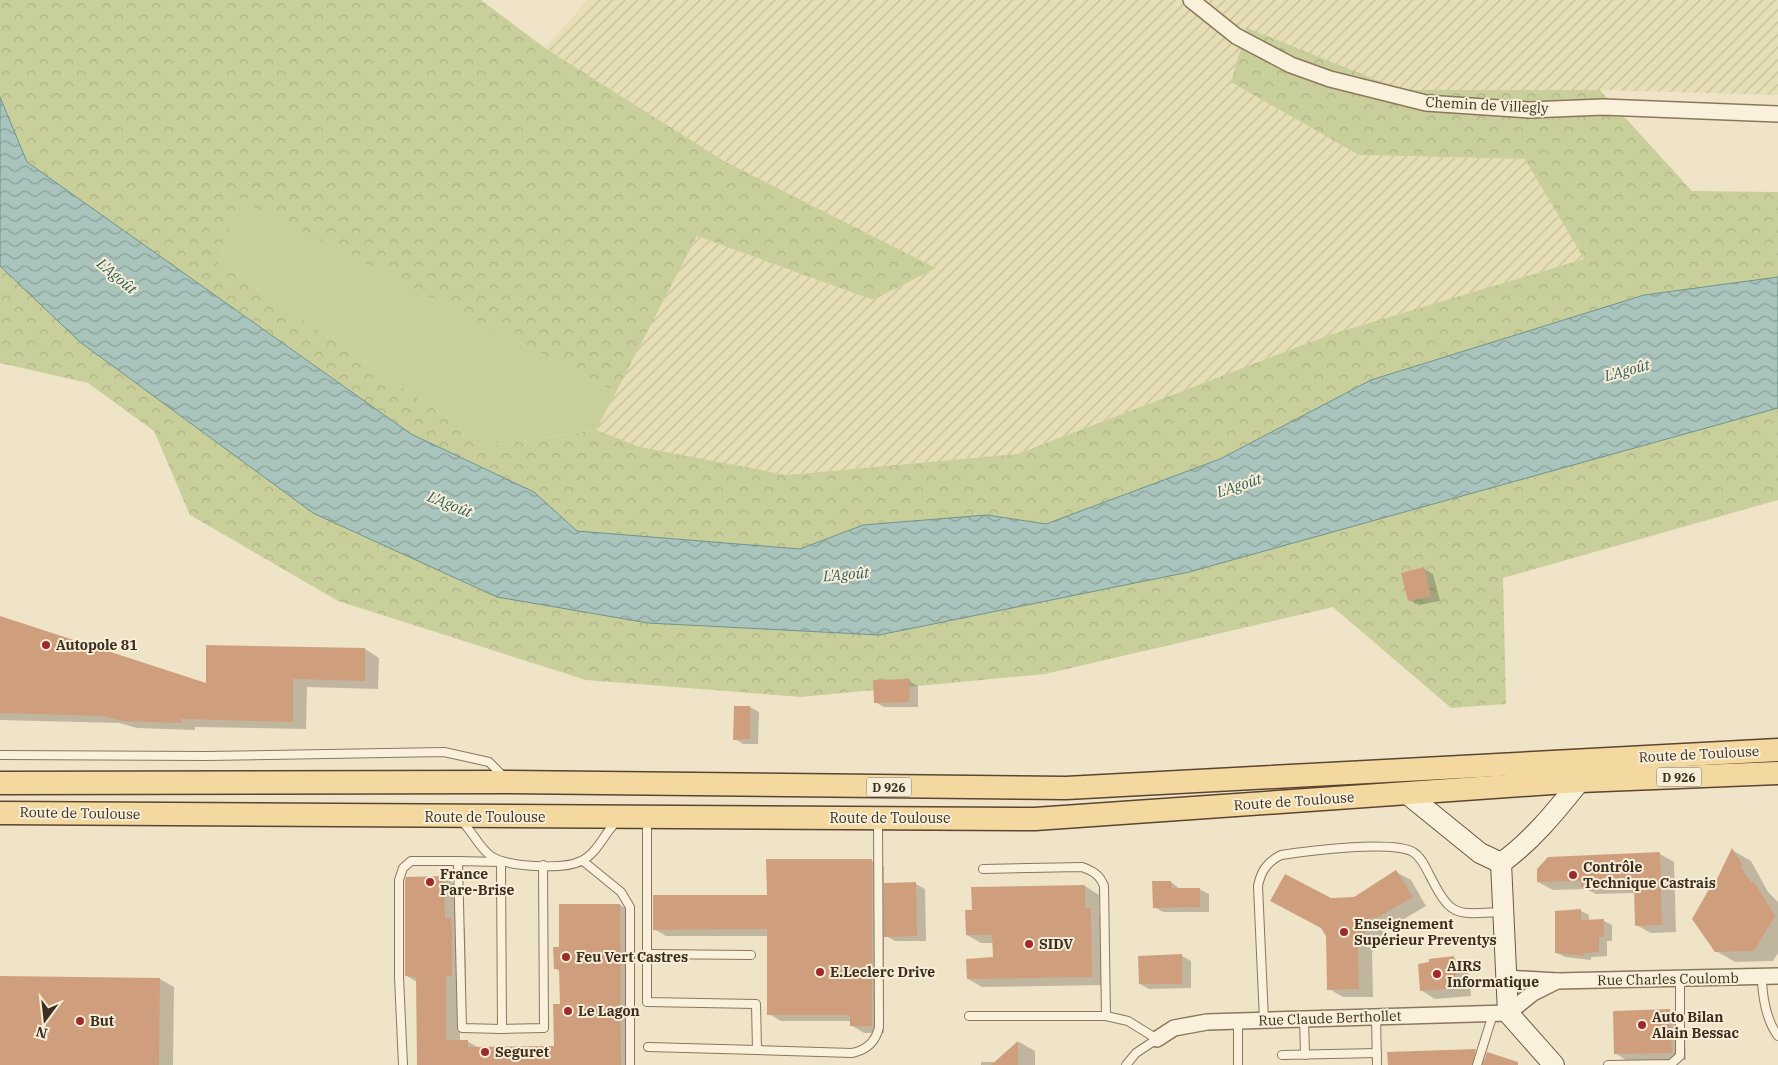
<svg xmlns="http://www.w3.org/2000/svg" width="1778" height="1065" viewBox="0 0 1778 1065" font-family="'IBM Plex Serif',serif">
<defs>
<pattern id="farmland-furrows" width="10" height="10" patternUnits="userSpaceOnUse" patternTransform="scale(1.25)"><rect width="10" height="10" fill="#e6deb5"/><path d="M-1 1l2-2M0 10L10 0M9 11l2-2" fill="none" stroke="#c6bf9b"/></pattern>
<pattern id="forest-crowns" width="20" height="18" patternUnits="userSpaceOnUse" patternTransform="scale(1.25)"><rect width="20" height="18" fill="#c9cf9b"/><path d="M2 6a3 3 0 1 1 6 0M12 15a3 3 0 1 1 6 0" fill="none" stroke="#aeb285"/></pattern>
<pattern id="water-waves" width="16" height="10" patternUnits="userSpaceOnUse" patternTransform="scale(1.25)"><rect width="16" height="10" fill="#a9c4bc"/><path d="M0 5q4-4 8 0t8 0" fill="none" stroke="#8ba098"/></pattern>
</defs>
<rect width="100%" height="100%" fill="#f0e4c8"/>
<polygon fill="url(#farmland-furrows)" points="588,0 1778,0 1778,95 1600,90 1402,90 1359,155 1526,159 1584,259 1329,335 1017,454 786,475 640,447 596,430 697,236 873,300 936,268 724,161 545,48"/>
<polygon fill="#c9cf9b" points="239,198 616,392 596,430 489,446 219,263"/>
<g fill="url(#forest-crowns)">
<polygon points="0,0 481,0 545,48 724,161 936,268 873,300 697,236 616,392 239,199 219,263 489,446 596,430 640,447 787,475 1017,454 1329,335 1584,259 1525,159 1359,155 1231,82 1247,28 1402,90 1600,90 1692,191 1778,192 1778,277 1644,295 1371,380 1220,459 1046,524 987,515 863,525 800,549 577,531 534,492 411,434 27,162 0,97"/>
<polygon points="0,266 80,342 313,513 497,597 648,623 879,635 1189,572 1778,408 1778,500 1503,578 1506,704 1451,708 1333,607 1045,674 801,697 586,680 338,601 190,515 154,431 88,383 0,363"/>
</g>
<polygon fill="url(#water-waves)" stroke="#6f938a" points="0,97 27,162 411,434 534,492 577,531 800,549 863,525 987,515 1046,524 1220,459 1371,380 1644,295 1778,277 1778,408 1189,572 879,635 648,623 497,597 313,513 80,342 0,266"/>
<g fill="#0003">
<polygon points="1424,569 1433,574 1440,601 1419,605 1409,600"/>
<polygon points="0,617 207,684 365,649 379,658 378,689 307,687 306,729 195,727 195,730 137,728 119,723 0,720"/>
<polygon points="909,681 918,686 918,707 884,707 875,702"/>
<polygon points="750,707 759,712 758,744 743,744 735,739"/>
<polygon points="1732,850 1751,861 1768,892 1778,902 1778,953 1773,961 1735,962 1716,951 1716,884"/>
<polygon points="1660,854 1674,862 1676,932 1651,933 1636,925 1635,893 1596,894 1586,889 1553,890 1538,882 1548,858"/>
<polygon points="871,860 884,867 884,884 916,884 925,889 926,941 895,941 884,935 884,1033 864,1033 851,1025 851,1021 781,1021 769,1014 768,936 666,936 654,929 768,896"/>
<polygon points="1396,872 1411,880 1426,906 1392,926 1388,924 1372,952 1373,997 1343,997 1329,989 1331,899 1354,898"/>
<polygon points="444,877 458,886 459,924 465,928 466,983 460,984 460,1041 467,1041 479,1048 555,1047 561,1005 561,972 555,968 561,948 620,905 634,913 635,1065 418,1065 417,982 407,976 407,878"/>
<polygon points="1171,882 1180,889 1199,889 1209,894 1209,912 1163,912 1154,907"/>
<polygon points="1085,886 1099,895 1099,914 1105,918 1106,985 982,987 968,979 994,958 994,943 981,943 967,935"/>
<polygon points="1581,911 1589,915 1589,921 1604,921 1612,925 1612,941 1607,941 1607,956 1591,957 1591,960 1565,957 1557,953"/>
<polygon points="1182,956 1191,961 1191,988 1149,989 1140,984"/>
<polygon points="1454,958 1468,966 1471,996 1435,999 1421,990"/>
<polygon points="0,977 160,979 174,987 173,1065 0,1065"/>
<polygon points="1670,1011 1684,1019 1686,1060 1629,1062 1615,1053 1614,1012"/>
<polygon points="1019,1042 1035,1051 1035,1065 981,1065 981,1062 996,1062"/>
<polygon points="1469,1050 1486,1060 1515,1065 1415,1065"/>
</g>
<g fill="#cf9f7d">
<polygon points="1424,567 1431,596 1408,601 1401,573"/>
<polygon points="0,616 206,683 206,645 365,648 365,681 293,679 293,722 181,719 181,723 122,721 103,716 0,713"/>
<polygon points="910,679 909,702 874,703 873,680"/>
<polygon points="734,706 750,706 750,739 733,740"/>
<polygon points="1732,848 1742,864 1741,867 1751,882 1755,883 1775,916 1754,951 1715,952 1692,919 1712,884 1715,883"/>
<polygon points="1660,852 1662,925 1635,926 1634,886 1581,887 1580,881 1537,882 1537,869 1548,857"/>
<polygon points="766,859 872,859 872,1026 850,1026 850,1015 767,1015 767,929 653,930 653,895 767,895"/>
<polygon points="1396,870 1413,897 1377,918 1373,917 1358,944 1359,989 1327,990 1326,936 1321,928 1270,901 1285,874 1331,898 1354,897"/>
<polygon points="444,876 445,919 451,918 452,935 452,976 446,976 446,1040 468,1040 468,1047 554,1046 553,1004 560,1004 559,969 554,969 553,947 559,947 559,904 620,904 621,1065 417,1065 416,977 405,976 405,881 406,877"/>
<polygon points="1152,881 1171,881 1172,888 1200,888 1200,907 1153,908"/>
<polygon points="916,882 917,936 884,937 884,883"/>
<polygon points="1085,885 1085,908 1091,908 1092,977 967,979 966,959 993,957 992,935 966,935 965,910 972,910 971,887"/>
<polygon points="1581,909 1581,920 1604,919 1604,937 1599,937 1599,952 1583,953 1584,956 1555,953 1555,911"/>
<polygon points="1182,954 1182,984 1139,984 1138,956"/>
<polygon points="1454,956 1457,988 1420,991 1418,964 1429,962 1429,959"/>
<polygon points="0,976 160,978 159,1065 0,1065"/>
<polygon points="1670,1009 1672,1053 1614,1054 1613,1011"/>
<polygon points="1018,1041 1018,1065 991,1065"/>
<polygon points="1476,1049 1472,1065 1388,1065 1387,1052"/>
<polygon points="1487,1052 1518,1062 1518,1065 1483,1065"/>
</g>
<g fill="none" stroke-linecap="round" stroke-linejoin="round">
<defs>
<g id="lane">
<polyline points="0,755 206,756 444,752 489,762 504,777"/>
<polyline points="647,818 647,1002 756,1004 757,1050 648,1047"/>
<path d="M 461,821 C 473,831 478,847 491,856 C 507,867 564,870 581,861 C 597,854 605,832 617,821"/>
<polyline points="583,861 621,892 630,907 630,1065"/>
<path d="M 983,869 L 1082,867 C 1093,871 1100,875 1104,886 L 1106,1016 L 1128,1021 L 1157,1039 L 1136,1053 L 1126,1065"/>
<polyline points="647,954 751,955"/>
<path d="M 1762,976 C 1762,995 1766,1020 1778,1036"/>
<polyline points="969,1016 1106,1016"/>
<polyline points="1376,1017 1377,1065"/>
<polyline points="1304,1019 1305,1055"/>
<path d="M 1264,1020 L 1258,886 C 1261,871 1267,862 1281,855 C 1307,851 1392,840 1413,852 C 1421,857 1425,866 1429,874 C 1452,919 1455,914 1503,912"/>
<polyline points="502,1029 462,1028 458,861 501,862 502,1029 544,1028 543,865"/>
<path d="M 757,1050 L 852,1053 C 867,1050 876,1041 879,1027 L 878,820"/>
<polyline points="1282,1055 1377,1053"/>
<polyline points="403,1065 399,977 399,880 403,868 411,861 458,861"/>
<polyline points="1238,1065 1238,1020"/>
<polyline points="1477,1065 1493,1014"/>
<polyline points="1608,1065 1671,1064 1680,1056 1680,978"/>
</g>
<g id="street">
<polyline points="1191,0 1236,36 1291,65 1330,79 1426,103 1529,110 1603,107 1778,114"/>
<polyline points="1557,981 1778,976"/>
<polyline points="1157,1039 1174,1028 1207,1022 1508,1013 1533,993 1557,981 1506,978"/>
</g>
<g id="secondary">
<polyline points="1406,793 1480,853 1501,863"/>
<polyline points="1501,863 1508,1013 1554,1065"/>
<path d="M 1501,863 C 1532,841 1556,811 1580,781"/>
</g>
<g id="primary">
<polyline points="0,783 509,782 1066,788 1778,750"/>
<polyline points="0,813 1035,819 1580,781 1778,773"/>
</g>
</defs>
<use href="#lane" stroke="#8d765c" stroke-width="10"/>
<use href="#street" stroke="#8d765c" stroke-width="18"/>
<use href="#secondary" stroke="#6f573f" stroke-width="22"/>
<use href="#primary" stroke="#5b4430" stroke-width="25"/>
<use href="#lane" stroke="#faf1dc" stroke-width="8"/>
<use href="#street" stroke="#faf1dc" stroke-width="15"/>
<use href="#secondary" stroke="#faf1dc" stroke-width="20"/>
<use href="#primary" stroke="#f3d9a0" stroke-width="22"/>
</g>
<g fill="#9e2a2b" stroke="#f7eed8" stroke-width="2">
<circle cx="46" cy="645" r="5"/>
<circle cx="1573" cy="875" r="5"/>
<circle cx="430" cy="882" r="5"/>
<circle cx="1344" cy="932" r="5"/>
<circle cx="1029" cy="944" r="5"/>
<circle cx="566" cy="957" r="5"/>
<circle cx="820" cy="972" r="5"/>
<circle cx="1437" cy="974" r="5"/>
<circle cx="568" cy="1011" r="5"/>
<circle cx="80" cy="1021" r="5"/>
<circle cx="1642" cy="1025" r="5"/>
<circle cx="485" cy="1052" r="5"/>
</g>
<g text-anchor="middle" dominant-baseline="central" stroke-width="4" stroke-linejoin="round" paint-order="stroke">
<g fill="#f7eed8" stroke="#756857" stroke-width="1">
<rect x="1656.5" y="767.5" width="45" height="19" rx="4"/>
<rect x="866.5" y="777.5" width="45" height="19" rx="4"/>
</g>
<g font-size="12" font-weight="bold" fill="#3d2e20">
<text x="1679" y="777">D 926</text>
<text x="889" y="787">D 926</text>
</g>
<g font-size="14" fill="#3d2e20" stroke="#f7eed8">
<text transform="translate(1487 105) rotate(3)">Chemin de Villegly</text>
<text transform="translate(1699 754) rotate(-3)">Route de Toulouse</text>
<text transform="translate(1294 801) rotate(-4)">Route de Toulouse</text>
<text transform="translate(80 813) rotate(1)">Route de Toulouse</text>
<text x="485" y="817">Route de Toulouse</text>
<text x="890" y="818">Route de Toulouse</text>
<text transform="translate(1668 979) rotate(-1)">Rue Charles Coulomb</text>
<text transform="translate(1330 1018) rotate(-2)">Rue Claude Berthollet</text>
</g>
<g font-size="14" font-weight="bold" fill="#3d2e20" stroke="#f7eed8" text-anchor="start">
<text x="56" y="645">Autopole 81</text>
<text x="1583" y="867">Contrôle<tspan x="1583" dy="16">Technique Castrais</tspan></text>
<text x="440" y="874">France<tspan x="440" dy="16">Pare-Brise</tspan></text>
<text x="1354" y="924">Enseignement<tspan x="1354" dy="16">Supérieur Preventys</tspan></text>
<text x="1039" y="944">SIDV</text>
<text x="576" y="957">Feu Vert Castres</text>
<text x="1447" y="966">AIRS<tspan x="1447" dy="16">Informatique</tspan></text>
<text x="830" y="972">E.Leclerc Drive</text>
<text x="578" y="1011">Le Lagon</text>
<text x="1652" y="1017">Auto Bilan<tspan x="1652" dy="16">Alain Bessac</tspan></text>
<text x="90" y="1021">But</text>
<text x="495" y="1052">Seguret</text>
</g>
<g font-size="15" font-style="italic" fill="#2f5d5a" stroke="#f7eed8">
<text transform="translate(117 276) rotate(40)">L'Agoût</text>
<text transform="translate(1627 370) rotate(-15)">L'Agoût</text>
<text transform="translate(1239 485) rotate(-18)">L'Agoût</text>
<text transform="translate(450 504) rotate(22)">L'Agoût</text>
<text transform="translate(846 574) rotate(-5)">L'Agoût</text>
</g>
</g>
<g transform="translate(45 1020) rotate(195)" stroke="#f7eed8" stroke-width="4" paint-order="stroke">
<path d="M0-4L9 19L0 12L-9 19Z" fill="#3d2e20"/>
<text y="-8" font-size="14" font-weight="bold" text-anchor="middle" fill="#3d2e20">N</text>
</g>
</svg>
